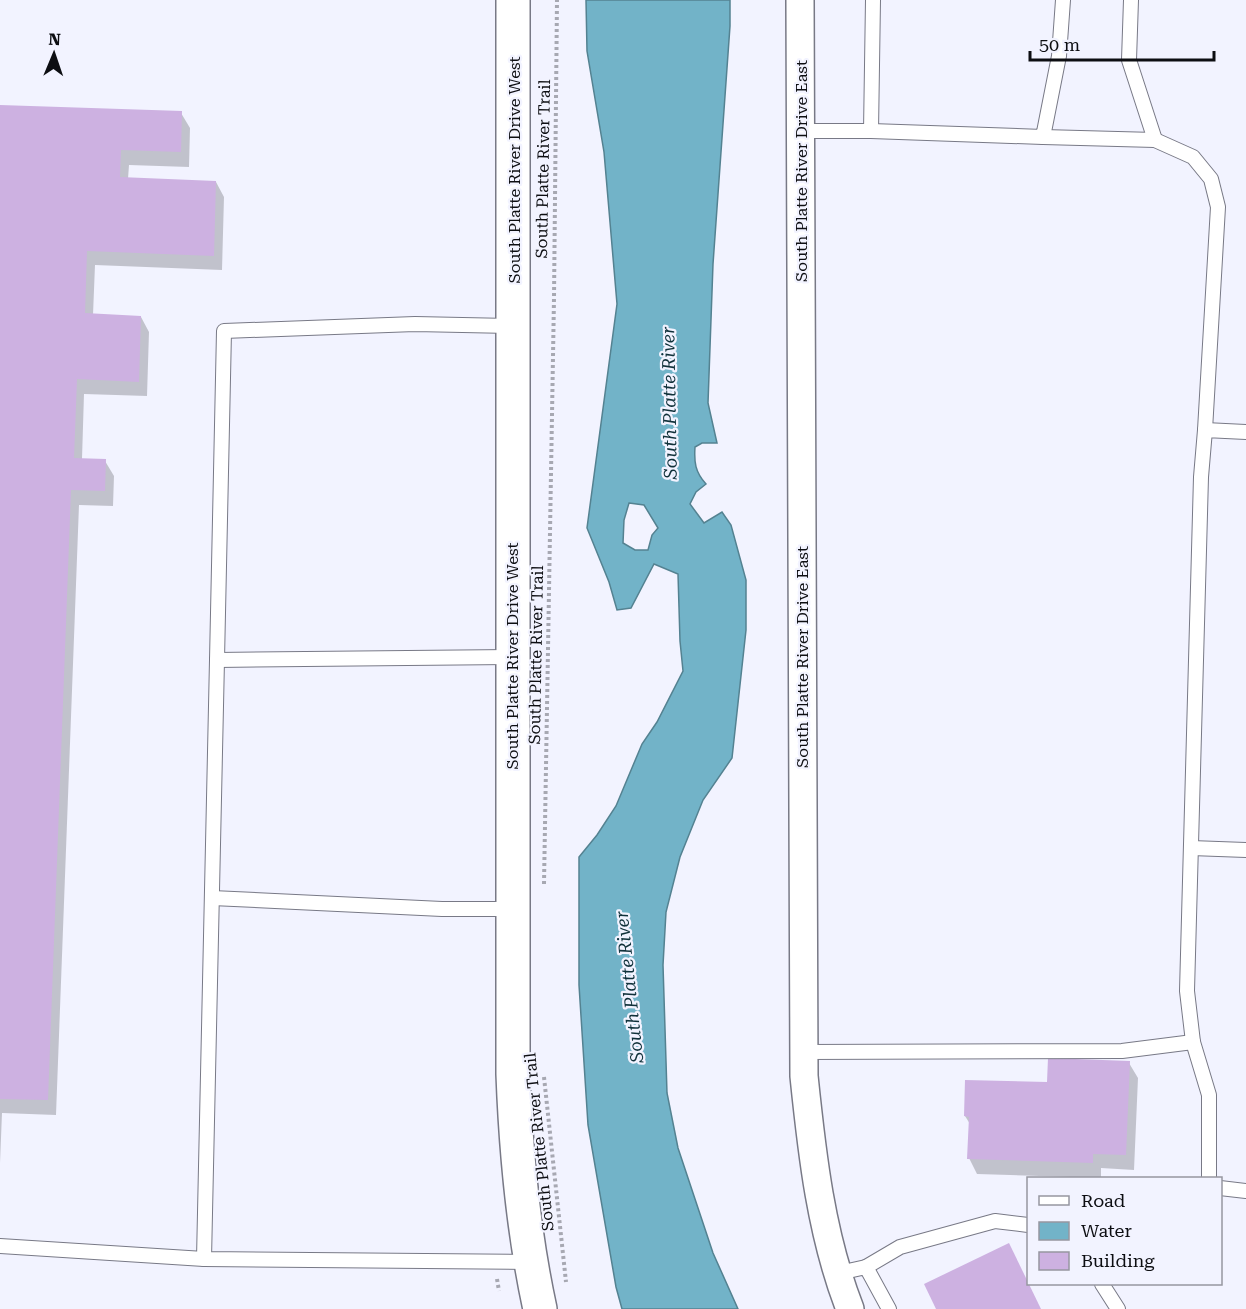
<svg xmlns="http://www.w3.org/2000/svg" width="1246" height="1309" viewBox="0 0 1246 1309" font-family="'Roboto Serif',serif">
<rect width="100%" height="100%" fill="#f2f3ff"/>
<path fill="#72b3c8" stroke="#548291" stroke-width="1.5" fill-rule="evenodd" d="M 586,0 L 730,0 L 730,26 L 713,264 L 708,403 L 717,443 L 702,443 L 695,447 C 694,462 695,472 706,484 L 696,492 L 690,504 L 704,523 L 722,512 L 731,525 L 746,580 L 746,630 L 732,758 L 703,800 L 680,857 L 666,912 L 663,965 L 667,1093 L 678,1148 L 713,1253 L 738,1309 L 622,1309 L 616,1287 L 588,1125 L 579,985 L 579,857 L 597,835 L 616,806 L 642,744 L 657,722 L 683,671 L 680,641 L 678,574 L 654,564 L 631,608 L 617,610 L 609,582 L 587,528 L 617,304 L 604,152 L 587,51 ZM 629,503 L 644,505 L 658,528 L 652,535 L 648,550 L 635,550 L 623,543 L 624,520 Z"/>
<g fill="#0003">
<polygon points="0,106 181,113 190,128 189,167 129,165 128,179 216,182 224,197 222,270 95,265 93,315 141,317 149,332 147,396 84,394 82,459 105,461 114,476 113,506 79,505 56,1115 2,1113 0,1163"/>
<polygon points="1129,1063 1138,1078 1134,1170 1101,1168 1101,1178 977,1174 969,1158 970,1124 965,1116 1049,1084"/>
</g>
<g fill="#cdb1e1">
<polygon points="0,105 182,111 181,152 121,150 120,177 216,181 214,256 87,251 85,313 141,316 139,382 77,379 74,458 106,459 105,491 71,490 48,1100 0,1099"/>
<polygon points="1048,1058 1130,1061 1126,1155 1093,1154 1093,1163 967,1159 969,1117 964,1116 965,1080 1047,1082"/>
<polygon points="1009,1243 1041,1309 936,1309 924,1284"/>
</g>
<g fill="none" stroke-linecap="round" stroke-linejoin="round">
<defs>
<g id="lane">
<polyline points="801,131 871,131 873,0"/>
<polyline points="871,131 1043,137 1059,56 1063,0"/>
<polyline points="1043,137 1155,140 1129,60 1131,0"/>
<polyline points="1155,140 1193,157 1211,179 1218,207 1205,430"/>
<polyline points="512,657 217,660 224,331 415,324 514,326"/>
<polyline points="217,660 204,1259 531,1262"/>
<polyline points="1191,848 1246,850"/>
<polyline points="212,898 442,909 511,909"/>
<polyline points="804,1052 1122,1051 1193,1042"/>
<polyline points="1209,1178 1209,1095 1193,1042 1187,991 1201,477 1205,430 1246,432"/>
<polyline points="1220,1188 1246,1191"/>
<polyline points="0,1246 204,1259"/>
<polyline points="866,1267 900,1247 995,1221 1028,1225"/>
<polyline points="839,1273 866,1267 889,1309"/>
<polyline points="1102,1284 1118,1309"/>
</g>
<path id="street" d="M 800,0 L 804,1076 C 812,1154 821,1235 850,1309"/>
<path id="secondary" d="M 513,0 L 513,1074 C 516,1154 523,1231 540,1309"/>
</defs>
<use href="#lane" stroke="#787986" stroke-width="16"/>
<use href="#street" stroke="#787986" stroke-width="30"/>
<use href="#secondary" stroke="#787986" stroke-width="36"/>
<g stroke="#a7a8b2" stroke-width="4" stroke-dasharray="3 3" stroke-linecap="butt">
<polyline points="544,884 554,298 557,0"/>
<polyline points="544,1077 566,1282"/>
<polyline points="497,1279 499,1291"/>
</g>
<use href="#lane" stroke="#fff" stroke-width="14"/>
<use href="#street" stroke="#fff" stroke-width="27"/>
<use href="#secondary" stroke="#fff" stroke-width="33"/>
</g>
<g text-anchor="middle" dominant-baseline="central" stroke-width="4.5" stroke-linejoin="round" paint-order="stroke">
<g font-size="16" fill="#0d0e12" stroke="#f2f3ff">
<text transform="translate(543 169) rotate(-89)">South Platte River Trail</text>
<text transform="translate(514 170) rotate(-90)">South Platte River Drive West</text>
<text transform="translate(801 171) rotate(-90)">South Platte River Drive East</text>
<text transform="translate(536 655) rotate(-89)">South Platte River Trail</text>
<text transform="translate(512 656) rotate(-90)">South Platte River Drive West</text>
<text transform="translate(802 657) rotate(-90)">South Platte River Drive East</text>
<text transform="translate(539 1142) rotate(-96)">South Platte River Trail</text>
</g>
<g font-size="18" font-style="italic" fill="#10313a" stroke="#f2f3ff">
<text transform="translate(669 403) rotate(-91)">South Platte River</text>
<text transform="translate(629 987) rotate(-96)">South Platte River</text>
</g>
</g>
<rect x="1027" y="1177" width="195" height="108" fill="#f2f3ff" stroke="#9697a0" stroke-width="1.5"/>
<rect x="1039" y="1196" width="30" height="9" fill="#ffffff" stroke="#9697a0" stroke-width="1.5"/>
<text x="1081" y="1207" font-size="18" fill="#0d0e12">Road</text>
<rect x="1039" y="1222" width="30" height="18" fill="#72b3c8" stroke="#9697a0" stroke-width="1.5"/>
<text x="1081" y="1237" font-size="18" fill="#0d0e12">Water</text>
<rect x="1039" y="1252" width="30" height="18" fill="#cdb1e1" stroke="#9697a0" stroke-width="1.5"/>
<text x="1081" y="1267" font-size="18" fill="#0d0e12">Building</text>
<g transform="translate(54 54) rotate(2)" stroke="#f2f3ff" stroke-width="4.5" paint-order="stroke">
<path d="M0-4.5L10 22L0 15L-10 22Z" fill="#0d0e12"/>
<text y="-9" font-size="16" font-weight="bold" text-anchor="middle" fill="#0d0e12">N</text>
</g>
<path d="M1030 51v9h184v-9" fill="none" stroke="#0d0e12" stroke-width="3"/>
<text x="1039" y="51" font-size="18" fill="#0d0e12" stroke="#f2f3ff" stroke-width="4.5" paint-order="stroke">50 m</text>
</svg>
